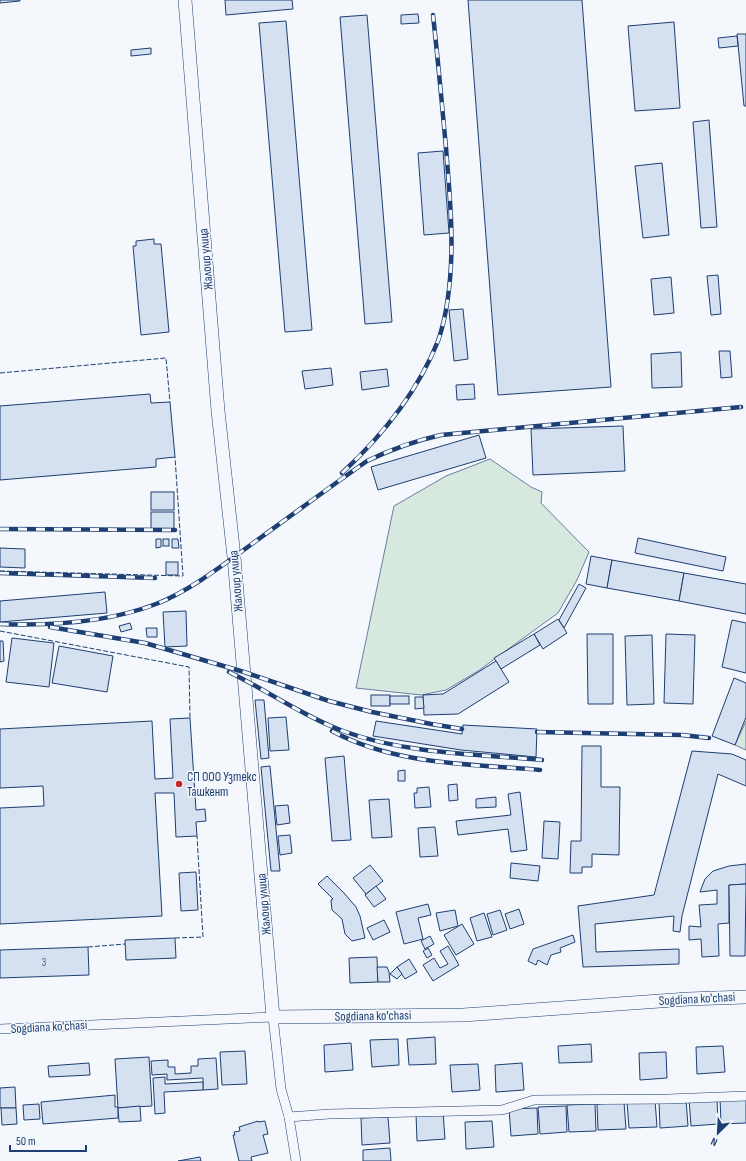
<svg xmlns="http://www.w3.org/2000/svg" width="746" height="1161" viewBox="0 0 746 1161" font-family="'Sofia Sans Condensed',sans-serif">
<rect width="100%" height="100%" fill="#f4f7fb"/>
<g fill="#d7e8df" stroke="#687fa3">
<polygon points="490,459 531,487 542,492 541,503 589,552 577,580 558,613 478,671 446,690 421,695 356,688 394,506 446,476"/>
<polygon points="746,721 746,750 735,745"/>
</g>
<g fill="#d5e0f0" stroke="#1d3f73">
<polygon points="0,0 20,0 20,1 0,3"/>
<polygon points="225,0 292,0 293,9 226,15"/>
<polygon points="468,0 582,0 611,387 498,395"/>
<polygon points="418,14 419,23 401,24 401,15"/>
<polygon points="367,15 392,322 365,324 340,17"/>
<polygon points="286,21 312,330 285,332 259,23"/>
<polygon points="674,22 680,108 635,111 628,26"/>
<polygon points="737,34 746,34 746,106 744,106"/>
<polygon points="737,36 738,46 719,48 718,38"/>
<polygon points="151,48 151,54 131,56 131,50"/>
<polygon points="709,120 717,227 701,228 693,122"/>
<polygon points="443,151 449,233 424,235 418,153"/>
<polygon points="662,163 669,235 643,238 635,166"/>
<polygon points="154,239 154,244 161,244 169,332 141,335 133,246 136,246 136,241"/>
<polygon points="718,275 721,314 711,315 707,276"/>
<polygon points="671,277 674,313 654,315 651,279"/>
<polygon points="463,309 468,359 454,361 449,310"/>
<polygon points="719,351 730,351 732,377 721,378"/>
<polygon points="681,352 682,387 652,388 651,354"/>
<polygon points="331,368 333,385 305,389 302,371"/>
<polygon points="387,369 389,386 362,390 360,372"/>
<polygon points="474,384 475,399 457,400 456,385"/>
<polygon points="150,394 151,403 170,402 175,457 156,459 156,467 0,480 0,406"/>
<polygon points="623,426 625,471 533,475 531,429"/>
<polygon points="479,435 486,458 378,490 371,467"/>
<rect x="151" y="492" width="23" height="18"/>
<rect x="151" y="512" width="23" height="17"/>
<polygon points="638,538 726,557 723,571 635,553"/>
<polygon points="156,539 161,539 161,547 156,548"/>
<rect x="163" y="539" width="6" height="7"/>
<polygon points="172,539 178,539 179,548 172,548"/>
<polygon points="0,548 25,549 25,568 0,567"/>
<polygon points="591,556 612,560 607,588 586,584"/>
<polygon points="612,560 684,573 679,601 607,588"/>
<rect x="166" y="562" width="12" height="13"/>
<polygon points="684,573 746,584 746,614 679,601"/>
<polygon points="579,584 586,588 564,628 559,620"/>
<polygon points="105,592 107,613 0,622 0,601"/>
<polygon points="186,611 187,646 165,647 163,612"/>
<polygon points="558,619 567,633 543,649 534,634"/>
<polygon points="732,620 746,623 746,673 722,667"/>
<polygon points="130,623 132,629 121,632 119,626"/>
<polygon points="146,628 157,628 157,637 147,637"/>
<polygon points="534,634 540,645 501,669 494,658"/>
<polygon points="587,634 613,634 613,704 588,704"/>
<polygon points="666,634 695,635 693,704 664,703"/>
<polygon points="652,635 654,704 627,705 625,636"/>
<polygon points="12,638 54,643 49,687 6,682"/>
<polygon points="0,641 3,641 4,661 0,662"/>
<polygon points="59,646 113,656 107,692 52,683"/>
<polygon points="496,661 509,682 458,714 424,715 423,695 443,694"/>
<polygon points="734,678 746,683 746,717 735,745 712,736"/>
<rect x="371" y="695" width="19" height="11"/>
<rect x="390" y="696" width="19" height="8"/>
<polygon points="415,697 423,697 424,708 415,709"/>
<polygon points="255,700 264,700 269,758 261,759"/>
<polygon points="286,717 289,750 270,751 268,718"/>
<polygon points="190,718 196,810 205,809 206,821 196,822 197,836 176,837 174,793 155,793 162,916 0,924 0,808 44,806 43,786 0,788 0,729 152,721 155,779 173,778 170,719"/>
<polygon points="376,721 462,734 463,725 537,729 536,757 461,750 373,736"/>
<polygon points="582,746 601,746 601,787 620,787 619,855 592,854 592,867 582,867 582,873 570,873 571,841 581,841"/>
<polygon points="692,751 732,754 746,760 746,786 718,774 682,916 680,932 673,931 674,916 595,924 596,952 679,949 679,964 583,967 578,906 654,895"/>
<polygon points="344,756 351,840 332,841 325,758"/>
<polygon points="270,766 280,871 271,871 261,767"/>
<polygon points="405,770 405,781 398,781 398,771"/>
<polygon points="457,784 458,800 449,801 448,785"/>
<polygon points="429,787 431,807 415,808 414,793 417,793 417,788"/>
<polygon points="520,792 527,850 511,852 508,829 458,835 456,821 511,815 508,794"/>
<polygon points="496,797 496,807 476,808 476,799"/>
<polygon points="389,799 392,837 372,838 369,800"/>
<polygon points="288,805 290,823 277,825 275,806"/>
<polygon points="544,821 560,822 558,859 542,858"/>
<polygon points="435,827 438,856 420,857 418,828"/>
<polygon points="290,835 292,853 280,855 278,836"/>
<polygon points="511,863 540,866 538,881 510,878"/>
<polygon points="746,864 746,884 729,885 729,923 718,924 719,956 702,957 701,939 689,940 689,926 701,927 699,905 717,904 717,890 700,892 705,879 713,871 729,866"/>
<polygon points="370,865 383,881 366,894 353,878"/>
<polygon points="196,872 198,910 181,911 179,873"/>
<polygon points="327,876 344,893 356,907 360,916 365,938 352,941 345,934 342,919 332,910 331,900 333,899 318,884"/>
<polygon points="746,884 745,956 730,956 729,885"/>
<polygon points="376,886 386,899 374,907 365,895"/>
<polygon points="428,904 431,915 418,918 423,939 404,944 396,912"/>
<polygon points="519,909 524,924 510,929 505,914"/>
<polygon points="455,910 458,926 440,931 436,913"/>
<polygon points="500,910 507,930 493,935 487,914"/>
<polygon points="484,913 492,937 477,941 470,918"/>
<polygon points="384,920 390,932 373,940 367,928"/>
<polygon points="462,924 474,944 456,955 444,935"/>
<polygon points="573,935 575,942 560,948 561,952 551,955 547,965 538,960 536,965 528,961 533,949"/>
<polygon points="430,936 434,944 425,949 421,941"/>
<polygon points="175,938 176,958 126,960 125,940"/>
<polygon points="448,946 459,965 433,981 423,965 434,958 440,968 448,964 440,951"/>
<polygon points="88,947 89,975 0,978 0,950"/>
<polygon points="428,948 432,955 427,958 423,951"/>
<polygon points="377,957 378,982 350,983 349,958"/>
<polygon points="409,959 417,972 405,979 397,967"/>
<polygon points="377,967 387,967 389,972 390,982 378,982"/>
<polygon points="397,967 402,974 397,979 390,974"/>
<polygon points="435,1037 436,1064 409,1065 407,1039"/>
<polygon points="398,1039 399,1065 372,1067 370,1040"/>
<polygon points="351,1043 353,1070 325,1072 324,1045"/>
<polygon points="591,1044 592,1062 559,1063 558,1046"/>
<polygon points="723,1046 725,1072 697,1074 696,1047"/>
<polygon points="245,1051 247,1084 222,1085 220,1052"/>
<polygon points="666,1052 667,1078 640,1080 639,1053"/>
<polygon points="149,1057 152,1106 118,1108 115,1059"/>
<polygon points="216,1058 218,1089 203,1090 203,1078 167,1080 167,1074 152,1075 151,1061 168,1060 168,1067 175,1067 175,1074 191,1073 191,1066 198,1066 198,1059"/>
<polygon points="89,1063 90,1075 49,1077 48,1066"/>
<polygon points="522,1063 524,1090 496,1092 495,1065"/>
<polygon points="478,1064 480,1090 452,1092 450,1065"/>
<polygon points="165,1077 165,1084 203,1082 203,1090 164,1092 165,1113 155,1114 153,1078"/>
<polygon points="15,1087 16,1108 0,1108 0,1088"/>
<polygon points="115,1095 115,1107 118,1107 118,1118 43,1124 41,1102"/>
<polygon points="746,1096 746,1123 721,1124 720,1098"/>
<polygon points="717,1098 718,1124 691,1126 689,1099"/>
<polygon points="655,1100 657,1127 629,1128 627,1102"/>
<polygon points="686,1100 688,1126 660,1128 659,1101"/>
<polygon points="624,1102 626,1129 598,1130 597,1104"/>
<polygon points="39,1104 40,1119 24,1120 23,1105"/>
<polygon points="595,1104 596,1131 569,1132 567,1105"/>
<polygon points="140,1106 141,1121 119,1122 118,1108"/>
<polygon points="566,1106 567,1132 540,1134 538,1107"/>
<polygon points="1,1108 16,1108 17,1124 2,1125"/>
<polygon points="537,1108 538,1134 511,1136 509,1109"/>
<polygon points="443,1112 445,1139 417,1141 416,1114"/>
<polygon points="388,1117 390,1143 362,1145 361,1118"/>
<polygon points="258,1121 258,1122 265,1121 268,1134 263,1135 268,1153 251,1157 252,1161 239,1161 233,1135 235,1135 234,1132 240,1131 239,1127"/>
<polygon points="492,1121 494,1147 466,1149 465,1122"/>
<polygon points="390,1148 391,1161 363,1161 363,1150"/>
<polygon points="200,1157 201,1161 178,1161"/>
</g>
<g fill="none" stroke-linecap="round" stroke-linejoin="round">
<defs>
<g id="street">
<polyline points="0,1029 273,1017 281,1089 289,1117 296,1161"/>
<polyline points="289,1117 329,1114 502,1110 534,1100 668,1099 746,1096"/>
</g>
<polyline id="secondary" points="185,0 218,411 234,557 273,1017 463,1015 688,999 746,997"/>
</defs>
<use href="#street" stroke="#1d3f73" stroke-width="10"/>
<use href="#secondary" stroke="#1d3f73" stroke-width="14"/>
<use href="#street" stroke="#f4f7fb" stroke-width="9"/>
<use href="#secondary" stroke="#f4f7fb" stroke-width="13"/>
<defs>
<g id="rail">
<path d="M 342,473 C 381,437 418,391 438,341 C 443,327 446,312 448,297 C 455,247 450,198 446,148 C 442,104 438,60 433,15"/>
<polyline points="0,529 175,530"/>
<polyline points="0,573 155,578"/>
<path d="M 0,624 C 50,626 109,622 156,604 C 190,591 227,562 256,541 C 293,514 330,487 367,461 C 392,449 414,441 441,435 L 741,407"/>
<polyline points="50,627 145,643 244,672 329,701 372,712 431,724 462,729"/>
<path d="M 229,672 C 268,691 303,716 343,731 C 406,754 475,754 542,760"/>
<path d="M 332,731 C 395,765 470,764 540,770"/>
<polyline points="537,732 682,735 709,738"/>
</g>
</defs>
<use href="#rail" stroke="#1d3f73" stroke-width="4.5"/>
<use href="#rail" stroke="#f4f7fb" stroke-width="3" stroke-dasharray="9" stroke-linecap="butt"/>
<g stroke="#1d3f73" stroke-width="1" stroke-dasharray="5 2" stroke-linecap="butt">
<polyline points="0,373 166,358 170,402"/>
<polyline points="0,571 183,576 175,457"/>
<polyline points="0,631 189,667 190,718"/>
<polyline points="175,938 203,937 197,836"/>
<polyline points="88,947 125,944"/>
</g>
</g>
<circle fill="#c62828" stroke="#f4f7fb" stroke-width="1.5" cx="179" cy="784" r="4"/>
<g text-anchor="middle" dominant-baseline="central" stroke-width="3" stroke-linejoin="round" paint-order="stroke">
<g font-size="11" fill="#4b6792">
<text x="44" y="962">3</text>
</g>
<g font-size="13" fill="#1d3f73" stroke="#f4f7fb">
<text transform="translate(206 259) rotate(-95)">Жалоир улица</text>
<text transform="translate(236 581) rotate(-95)">Жалоир улица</text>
<text transform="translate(264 904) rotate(-95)">Жалоир улица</text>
<text transform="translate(697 999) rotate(-3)">Sogdiana ko'chasi</text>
<text transform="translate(373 1016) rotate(-1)">Sogdiana ko'chasi</text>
<text transform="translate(49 1027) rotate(-3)">Sogdiana ko'chasi</text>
</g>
<g font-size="13" fill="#1d3f73" stroke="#f4f7fb" text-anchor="start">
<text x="187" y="777">СП ООО Узтекс<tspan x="187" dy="15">Ташкент</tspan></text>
</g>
</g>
<g transform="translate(718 1133) rotate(204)" stroke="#f4f7fb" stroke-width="3" paint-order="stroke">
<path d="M0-3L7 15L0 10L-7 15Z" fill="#1d3f73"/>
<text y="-6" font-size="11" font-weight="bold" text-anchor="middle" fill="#1d3f73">N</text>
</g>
<path d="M10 1145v6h76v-6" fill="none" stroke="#1d3f73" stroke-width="2"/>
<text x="16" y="1145" font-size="12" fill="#1d3f73" stroke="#f4f7fb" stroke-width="3" paint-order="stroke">50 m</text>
</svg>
